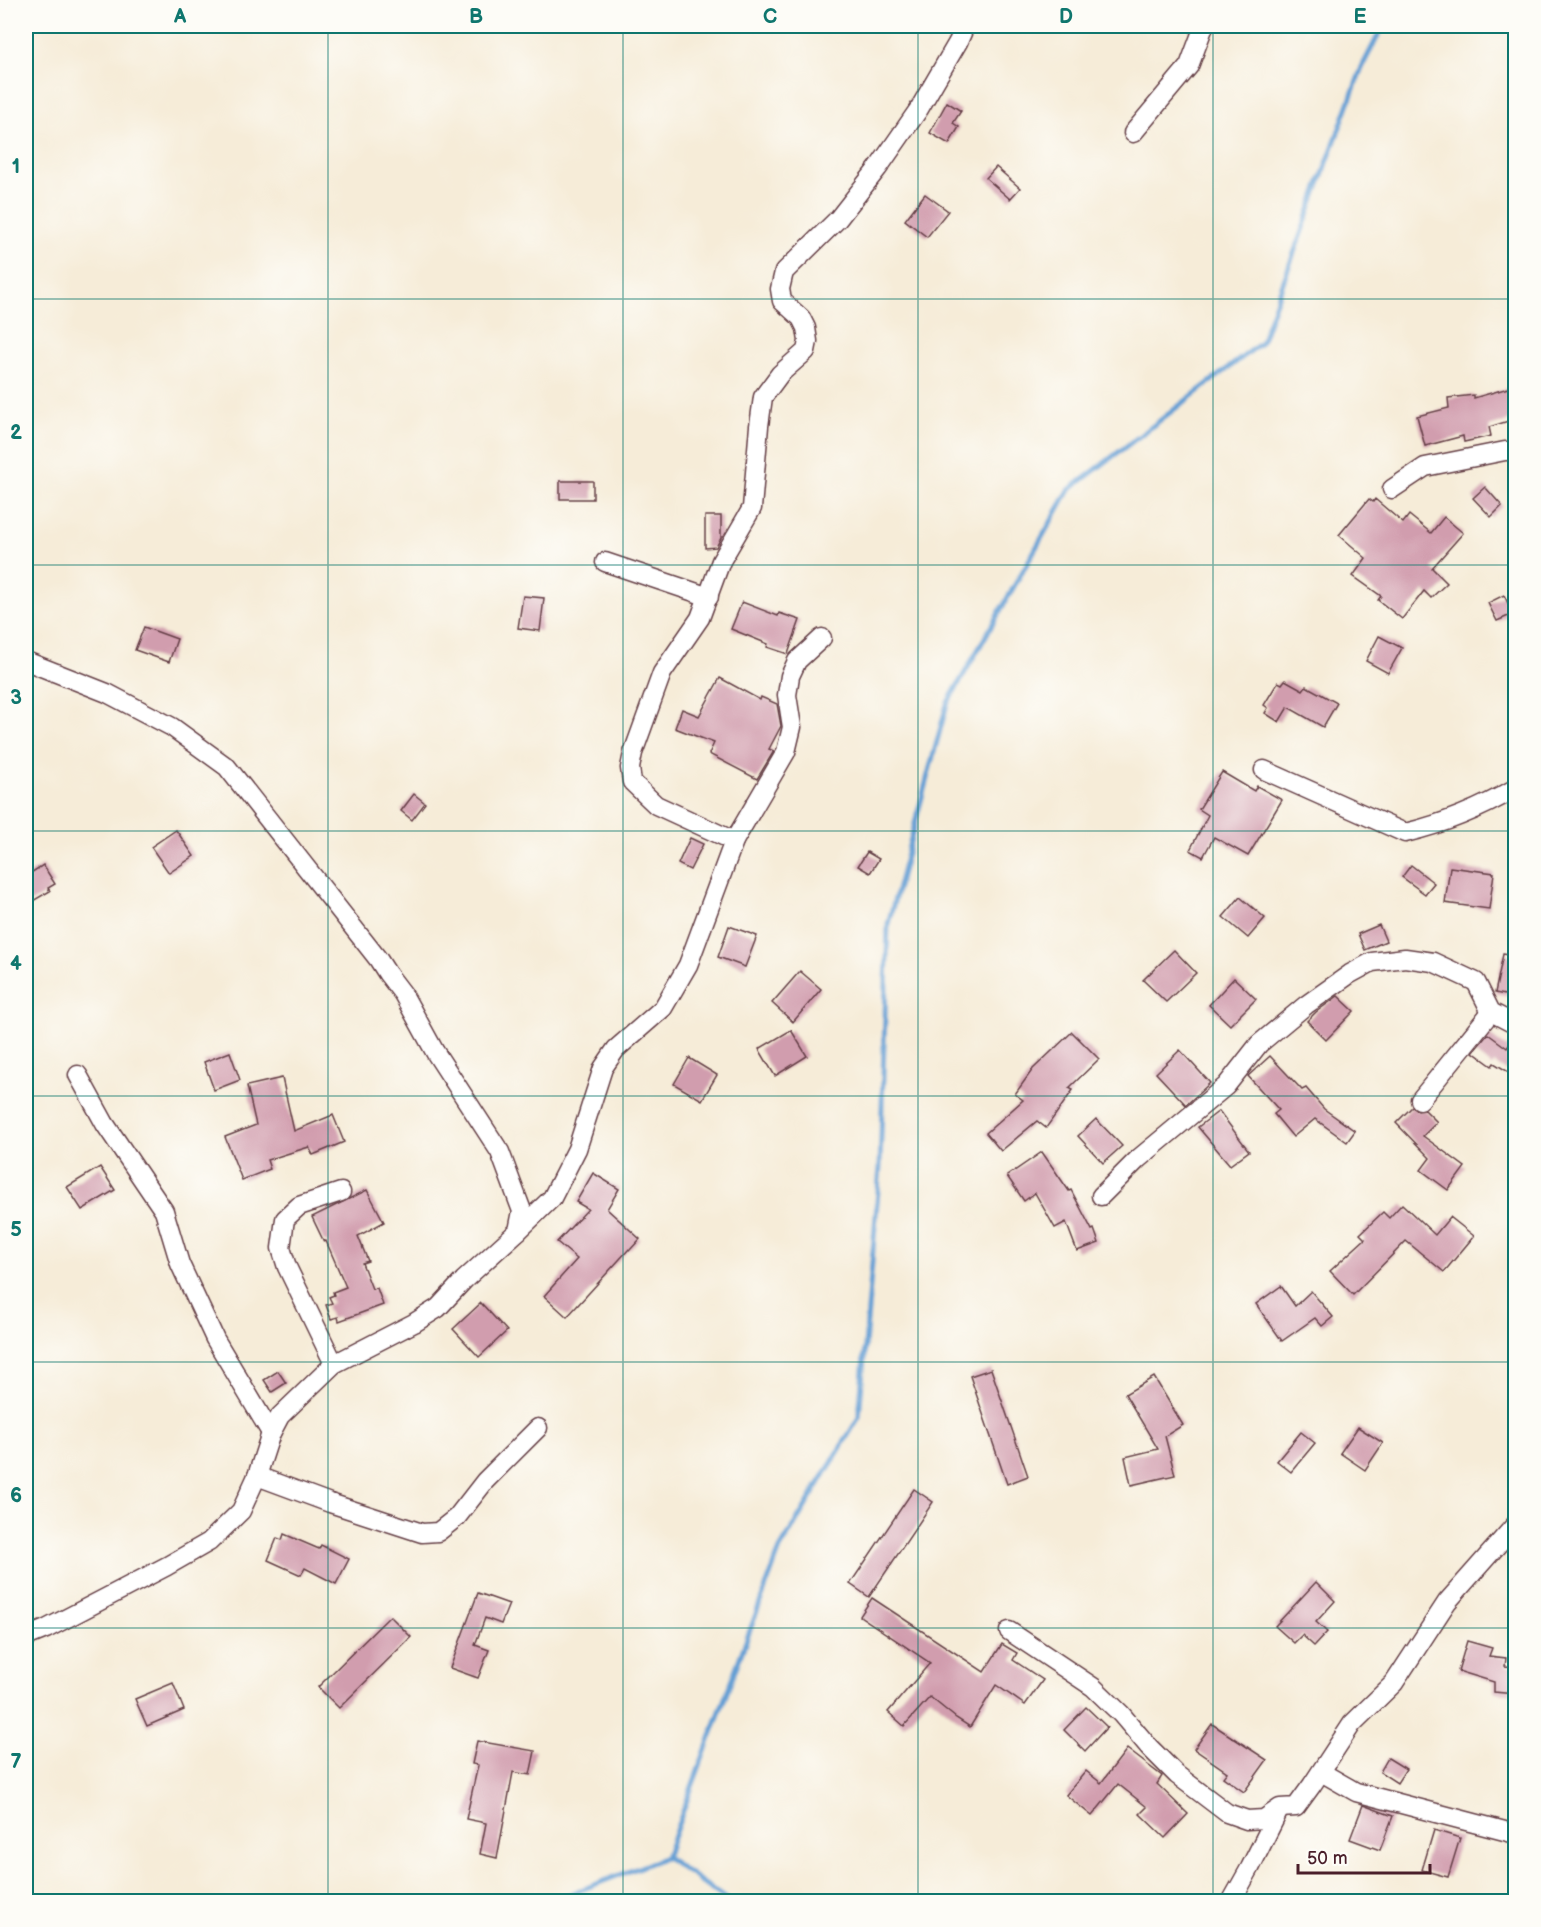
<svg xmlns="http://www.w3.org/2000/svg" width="1541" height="1927" viewBox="0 0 1541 1927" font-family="'Balsamiq Sans',sans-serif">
<rect width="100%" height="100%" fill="#fdfcf7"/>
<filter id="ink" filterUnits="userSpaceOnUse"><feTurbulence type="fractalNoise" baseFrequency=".0167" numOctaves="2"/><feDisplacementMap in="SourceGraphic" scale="12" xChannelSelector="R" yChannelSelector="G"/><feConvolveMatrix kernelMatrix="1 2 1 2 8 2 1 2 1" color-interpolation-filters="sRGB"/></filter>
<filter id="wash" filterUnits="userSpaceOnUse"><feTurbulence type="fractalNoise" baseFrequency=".008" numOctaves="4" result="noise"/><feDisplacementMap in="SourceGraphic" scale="24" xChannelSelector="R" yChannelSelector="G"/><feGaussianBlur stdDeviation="1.35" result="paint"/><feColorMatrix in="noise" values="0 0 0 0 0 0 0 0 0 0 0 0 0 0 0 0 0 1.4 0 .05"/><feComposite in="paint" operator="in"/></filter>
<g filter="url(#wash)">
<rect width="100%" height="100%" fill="#f6ecd8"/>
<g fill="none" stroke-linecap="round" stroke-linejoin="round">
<g stroke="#649fd4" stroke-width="5">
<polyline points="666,1857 730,1902"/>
<polyline points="550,1902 666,1857 780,1549 859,1417 880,1167 888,924 947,704 1069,490 1261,343 1362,67 1383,26"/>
</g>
</g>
<g id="blocks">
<g fill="#d19dae">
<polygon points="947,102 961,111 953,123 959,127 949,144 930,133"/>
<polygon points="996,167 1020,188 1010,199 986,178"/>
<polygon points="925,194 948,211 927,237 905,220"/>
<polygon points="1515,386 1515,419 1489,427 1491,436 1464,442 1463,436 1425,446 1417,416 1449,408 1448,398 1474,395 1474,398"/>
<rect x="560" y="481" width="33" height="18"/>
<polygon points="1485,487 1502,506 1491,517 1473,498"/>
<polygon points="1369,499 1373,502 1375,499 1403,523 1409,515 1431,533 1444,517 1463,533 1432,568 1447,583 1431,598 1424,591 1402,619 1378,600 1381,596 1353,576 1366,558 1339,535"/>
<polygon points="705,516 721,516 721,538 716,547 705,548"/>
<polygon points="1504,595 1513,614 1497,621 1488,603"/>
<polygon points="523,596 544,598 540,631 518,628"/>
<polygon points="742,602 778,616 779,613 800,620 788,654 767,647 768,644 731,629"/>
<polygon points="144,627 177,639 169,662 135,650"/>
<polygon points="1379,636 1402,648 1388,673 1366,661"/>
<polygon points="720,678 760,700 761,697 777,704 781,726 769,749 774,751 757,779 709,754 714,743 675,728 682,709 699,716"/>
<polygon points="1285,680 1303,690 1306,686 1337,703 1323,727 1288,707 1279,722 1265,713 1268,708 1264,705 1278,682 1282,684"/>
<polygon points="1222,772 1254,791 1257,786 1282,800 1248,856 1214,837 1203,857 1190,850 1208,815 1199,809"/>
<polygon points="414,794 425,803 412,820 401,811"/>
<polygon points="176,830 194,856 169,873 151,847"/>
<polygon points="690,838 703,844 690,870 678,864"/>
<polygon points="867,852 879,859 870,873 858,866"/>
<polygon points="43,865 55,884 48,888 50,891 26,905 26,876"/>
<polygon points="1411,865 1434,883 1425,894 1402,877"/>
<polygon points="1450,867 1494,873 1489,909 1445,903"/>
<polygon points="1240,897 1265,918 1248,938 1223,917"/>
<polygon points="1379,925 1386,941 1365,950 1358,934"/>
<polygon points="729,926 757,936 745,967 718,957"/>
<polygon points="1174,950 1196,973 1166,1002 1143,980"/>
<polygon points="1503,954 1515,956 1515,997 1495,993"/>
<polygon points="800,971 821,989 793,1022 772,1003"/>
<polygon points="1234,978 1256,999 1230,1025 1209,1005"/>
<polygon points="1338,996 1354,1011 1326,1040 1307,1021 1316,1012"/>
<polygon points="791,1030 807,1056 775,1076 759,1049"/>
<polygon points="1072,1032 1099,1059 1069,1088 1073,1090 1046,1128 1037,1121 1001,1151 986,1133 1023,1100 1015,1094 1033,1069"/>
<polygon points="1488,1034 1507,1048 1515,1036 1515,1076 1494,1063 1492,1066 1473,1052"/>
<polygon points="1180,1050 1210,1083 1186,1105 1156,1073"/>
<polygon points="230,1052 240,1080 214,1090 204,1062"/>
<polygon points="1270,1056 1302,1090 1306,1088 1324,1109 1355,1131 1347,1142 1315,1119 1293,1137 1274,1114 1279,1110 1248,1076"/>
<polygon points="689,1058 717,1075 702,1100 674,1084"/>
<polygon points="282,1078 294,1131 333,1115 344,1142 313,1155 309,1147 267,1160 270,1169 242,1180 225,1137 256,1125 247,1086"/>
<polygon points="1412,1107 1418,1111 1425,1110 1437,1122 1423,1136 1465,1167 1448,1190 1421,1170 1430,1158 1396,1123"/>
<polygon points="1219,1111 1249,1151 1230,1165 1198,1127"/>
<polygon points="1096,1119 1122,1146 1103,1163 1078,1136"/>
<polygon points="1042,1152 1069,1191 1071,1190 1092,1230 1094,1229 1099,1243 1077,1251 1066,1222 1055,1228 1035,1193 1024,1201 1007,1176"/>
<polygon points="100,1167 115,1190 82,1210 67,1187"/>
<polygon points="593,1173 619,1189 607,1209 640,1239 630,1250 629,1249 567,1317 544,1296 577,1259 557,1242 588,1209 576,1202"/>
<polygon points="367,1190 384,1222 358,1236 368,1261 362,1263 372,1289 377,1288 383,1305 339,1321 338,1317 331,1319 326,1305 332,1303 329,1297 334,1295 333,1292 346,1287 326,1241 324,1242 312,1217"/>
<polygon points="1402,1204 1435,1235 1450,1217 1474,1236 1444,1272 1406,1241 1353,1295 1330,1271 1365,1239 1360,1234 1383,1212 1389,1218"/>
<polygon points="1281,1286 1295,1306 1311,1291 1333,1317 1322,1326 1315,1318 1282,1341 1256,1304"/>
<polygon points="481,1303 507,1331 479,1357 453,1329"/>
<polygon points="991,1369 1028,1476 1007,1484 970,1376"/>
<polygon points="278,1371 286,1383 272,1392 264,1380"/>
<polygon points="1154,1377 1183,1425 1165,1436 1175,1475 1131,1485 1125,1457 1158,1449 1125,1394"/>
<polygon points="1358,1427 1383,1443 1365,1470 1340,1453"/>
<polygon points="1301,1432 1315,1443 1291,1472 1277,1461"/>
<polygon points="914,1489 933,1502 869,1597 850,1584"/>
<polygon points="284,1534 319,1549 321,1545 349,1559 336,1584 305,1568 301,1575 268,1560 277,1538 282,1540"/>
<polygon points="1316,1582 1335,1601 1316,1622 1327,1632 1314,1646 1302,1635 1294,1643 1275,1626"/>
<polygon points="478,1593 509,1604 501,1624 485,1618 475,1645 489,1650 478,1678 450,1668"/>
<polygon points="872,1598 984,1672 1002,1644 1017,1653 1013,1660 1043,1680 1025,1705 996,1685 970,1727 956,1718 930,1697 904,1726 888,1712 930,1663 860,1616"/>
<polygon points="390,1616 411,1637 339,1708 318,1687"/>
<polygon points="1467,1641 1492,1648 1489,1656 1506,1658 1505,1666 1515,1667 1515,1694 1494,1692 1494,1682 1458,1671"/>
<polygon points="173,1683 184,1710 147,1726 135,1699"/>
<polygon points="1086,1707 1107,1727 1085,1751 1064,1730"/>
<polygon points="1212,1724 1267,1760 1244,1792 1223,1777 1227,1772 1194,1749"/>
<polygon points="477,1741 535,1751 530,1775 513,1772 497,1858 480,1854 486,1823 466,1819 478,1765 472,1764"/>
<polygon points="1127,1749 1162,1776 1157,1784 1188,1814 1165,1838 1140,1814 1147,1807 1118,1784 1092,1816 1066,1795 1086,1771 1101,1783"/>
<polygon points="1388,1758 1406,1769 1397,1783 1380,1772"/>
<polygon points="1363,1805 1393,1816 1380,1850 1350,1839"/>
<polygon points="1434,1830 1460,1838 1448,1877 1422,1870"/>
</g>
</g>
</g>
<g filter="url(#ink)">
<use href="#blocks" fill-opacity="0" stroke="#643e45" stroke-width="1.5"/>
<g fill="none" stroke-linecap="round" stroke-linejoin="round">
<defs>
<g id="street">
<polyline points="1133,133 1189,66 1204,26"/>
<polyline points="1392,489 1425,467 1505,451 1516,451"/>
<polyline points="605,562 709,597"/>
<polyline points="26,661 107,693 172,727 227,767 378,959 387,973 403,994 435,1052 500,1152 522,1211 518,1231 464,1280 438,1308 414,1323 334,1364 280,1416 271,1433 257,1476 241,1511 209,1542 167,1566 46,1629 26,1637"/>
<path d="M 1264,770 L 1405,833 C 1443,824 1482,808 1516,788"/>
<polyline points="734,841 656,805 632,782 630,768 633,753 662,673 700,618 721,561 752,508 759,426 763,397 780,374 806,351 808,341 806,328 801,318 782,301 780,289 784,272 838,219 878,168 919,109 958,42 965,26"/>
<polyline points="78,1075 105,1124 164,1211 180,1264 215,1339 271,1433"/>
<polyline points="1420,1100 1491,1012"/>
<polyline points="1101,1196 1138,1159 1226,1086 1259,1044 1306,1005 1350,974 1372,962 1405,958 1433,962 1476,982 1491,1012 1516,1025"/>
<polyline points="518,1231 552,1198 577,1149 603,1068 616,1049 663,1008 688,965 734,841 786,752 792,727 787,695 790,676 797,661 822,638"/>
<polyline points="334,1364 287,1267 281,1248 285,1219 299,1206 341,1192"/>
<polyline points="257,1476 330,1503 422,1533 438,1532 457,1517 485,1481 538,1428"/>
<polyline points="1009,1631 1093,1687 1121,1714 1149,1747 1177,1775 1227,1813 1247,1820 1264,1819 1280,1808 1296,1807 1312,1785 1352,1724 1394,1683 1447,1602 1516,1524"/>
<polyline points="1321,1772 1356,1792 1516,1834"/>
<polyline points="1231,1902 1250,1868 1279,1810"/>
</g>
</defs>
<use href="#street" stroke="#643e45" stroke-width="21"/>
<use href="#street" stroke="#fff" stroke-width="18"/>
</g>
</g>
<path fill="none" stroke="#0f766e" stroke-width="1.5" stroke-opacity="0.55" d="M 328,26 L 328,1902M 623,26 L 623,1902M 918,26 L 918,1902M 1213,26 L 1213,1902M 26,299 L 1516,299M 26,565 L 1516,565M 26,831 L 1516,831M 26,1096 L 1516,1096M 26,1362 L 1516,1362M 26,1628 L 1516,1628"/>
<rect width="1541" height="1927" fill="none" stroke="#fdfcf7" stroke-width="66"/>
<path d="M1298 1864v9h132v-9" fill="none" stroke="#4a1f2b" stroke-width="3"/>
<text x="1307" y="1864" font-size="18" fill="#4a1f2b" stroke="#fdfcf7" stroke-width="4.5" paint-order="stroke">50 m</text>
<rect x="33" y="33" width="1475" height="1861" fill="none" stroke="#0f766e" stroke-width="2"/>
<g font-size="20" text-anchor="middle" font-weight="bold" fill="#0f766e">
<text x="180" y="23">A</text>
<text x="476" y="23">B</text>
<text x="770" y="23">C</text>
<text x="1066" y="23">D</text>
<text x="1360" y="23">E</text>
<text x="16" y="173">1</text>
<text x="16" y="439">2</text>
<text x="16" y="704">3</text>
<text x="16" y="970">4</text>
<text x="16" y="1236">5</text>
<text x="16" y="1502">6</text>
<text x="16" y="1768">7</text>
</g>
</svg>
